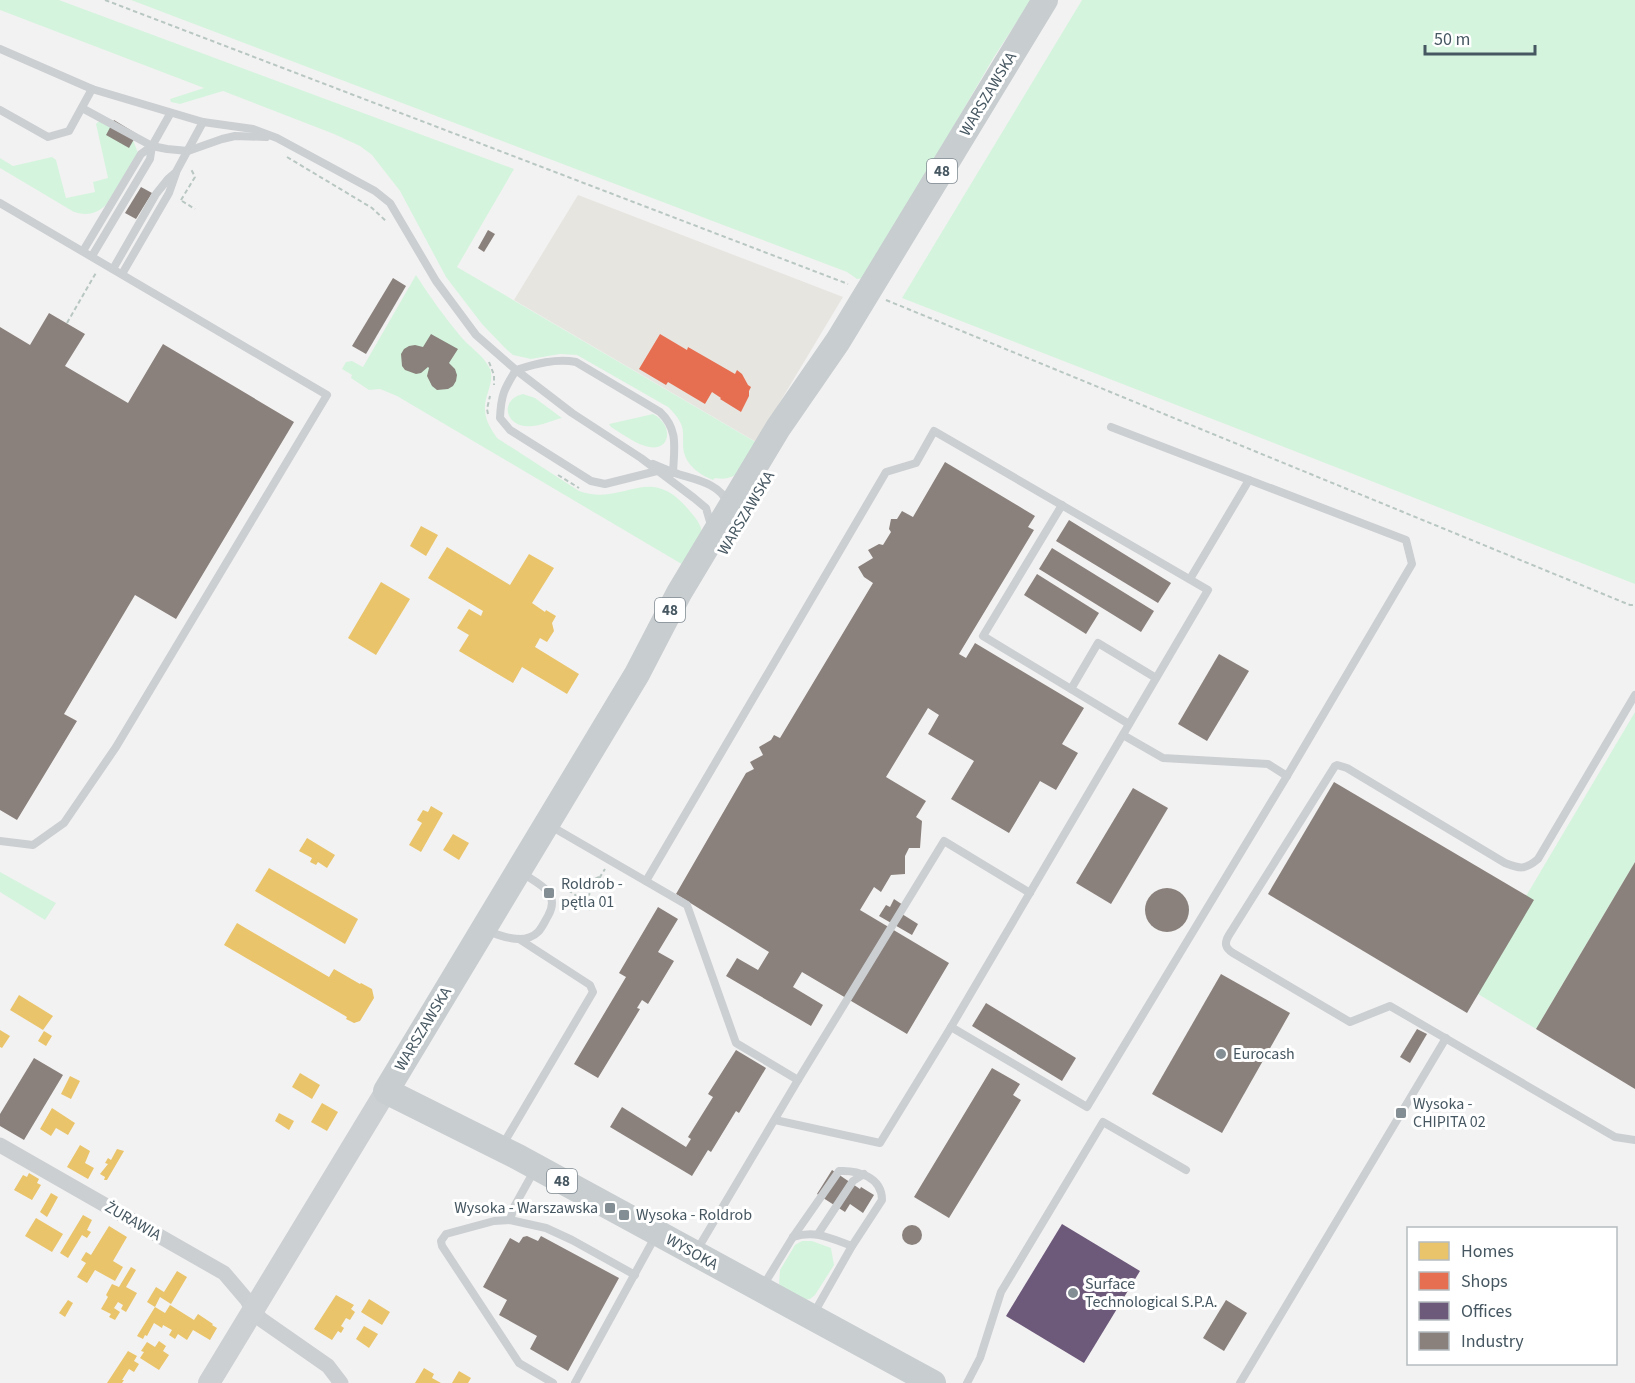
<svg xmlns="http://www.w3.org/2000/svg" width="1635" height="1383" viewBox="0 0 1635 1383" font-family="'Source Sans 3',sans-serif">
<rect width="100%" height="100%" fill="#f3f2f2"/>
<polygon fill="#e7e5e0" points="578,195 843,297 756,442 514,300"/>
<g fill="#d5f4de">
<path d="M 0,0 L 59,0 L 514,169 L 457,267 L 759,444 C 748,461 740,483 715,478 L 713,480 C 698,474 684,464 683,446 C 683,437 684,429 680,422 C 677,416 673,412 668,407 L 577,355 L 560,354 L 531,359 L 513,355 L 505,348 L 482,324 L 446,277 L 400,191 L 372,155 L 360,146 L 334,134 L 223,91 L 180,104 L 171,102 L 170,99 L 204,88 L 0,10 Z"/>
<polygon points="131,0 1031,0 994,57 865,278 857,279 847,272"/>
<polygon points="1082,0 1635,0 1635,584 902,298"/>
<path d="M 98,122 L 102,122 L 133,140 L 138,153 L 106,205 C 96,214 87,216 74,212 L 0,168 L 0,158 L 13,166 L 52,157 L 56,160 L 66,198 L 95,192 L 93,182 L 108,178 L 96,124 Z"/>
<path d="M 416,275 C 430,297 445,318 462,338 C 471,348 484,356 490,369 C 495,383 484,395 485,409 C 485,420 491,429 497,438 L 579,491 C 625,507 648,462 688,509 C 692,514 699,521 701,528 C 704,537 690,558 685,566 L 397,396 L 380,389 L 369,390 L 351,378 L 352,375 L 342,369 L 346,362 L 352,361 L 363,367 Z"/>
<path d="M 523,394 L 535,398 L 562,418 C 550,421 536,428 524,426 C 504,423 501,399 523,394 Z"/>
<path d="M 653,414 C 674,425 671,451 649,447 C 637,445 621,433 611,427 L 609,424 Z"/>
<polygon points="1635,712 1635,862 1536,1029 1478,994 1474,984"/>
<polygon points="0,872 56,903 45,920 0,892"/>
<polygon points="802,1241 812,1241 831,1248 834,1265 815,1295 810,1299 803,1300 781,1289 779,1283 780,1270 795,1245"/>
</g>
<g fill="#e9c46a">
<polygon points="421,526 438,535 426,556 410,546"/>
<polygon points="447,547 510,585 529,554 554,568 532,603 545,612 546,610 556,616 552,623 554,631 547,642 540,638 535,647 579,674 567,694 522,667 513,683 459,651 469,635 457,628 469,609 481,616 483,611 428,578"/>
<polygon points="381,582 410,599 376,655 348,638"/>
<polygon points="431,806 443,813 421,852 409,845 422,823 417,820 423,810 428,812"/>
<polygon points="453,834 469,843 459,860 443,850"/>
<polygon points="307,838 335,855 327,868 318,862 316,865 310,862 312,858 299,851"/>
<polygon points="269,868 358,919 345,944 255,891"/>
<polygon points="237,923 329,977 334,969 360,984 361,983 372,989 374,998 360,1021 354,1023 346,1019 347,1017 224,945"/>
<polygon points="19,995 53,1016 43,1030 10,1010"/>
<polygon points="0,1030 10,1036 2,1048 0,1047"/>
<polygon points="44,1031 52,1036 46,1046 38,1041"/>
<polygon points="300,1073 320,1085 312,1099 292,1087"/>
<polygon points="70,1076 80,1081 71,1099 61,1094"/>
<polygon points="322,1103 338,1112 327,1131 311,1122"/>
<polygon points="52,1108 75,1123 68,1135 56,1128 51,1136 40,1129"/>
<polygon points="279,1113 294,1121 289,1130 275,1121"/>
<polygon points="80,1145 90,1151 85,1163 94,1168 88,1179 67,1167"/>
<polygon points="117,1149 124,1151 107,1180 104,1180 105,1177 100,1174 108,1164 105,1163 108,1158 111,1160"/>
<polygon points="29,1173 39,1179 37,1183 41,1185 32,1200 14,1190 23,1175 27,1177"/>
<polygon points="51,1193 58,1197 47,1217 40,1212"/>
<polygon points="83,1215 92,1220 87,1230 91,1232 87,1238 82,1235 68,1258 60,1253"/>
<polygon points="36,1218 63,1234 52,1252 25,1236"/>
<polygon points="109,1226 127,1237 113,1261 123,1267 115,1281 95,1270 87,1283 77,1277 86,1263 81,1260 86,1252 91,1255"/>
<polygon points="131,1267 136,1270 126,1287 137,1293 126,1312 121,1309 123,1305 118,1302 114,1308 120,1312 115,1320 109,1317 111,1314 101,1309 108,1297 106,1295 112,1284 119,1287"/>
<polygon points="177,1271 187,1277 171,1304 160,1297 155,1307 165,1313 170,1305 194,1320 198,1314 213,1324 212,1325 217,1328 210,1340 193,1330 187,1340 178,1334 175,1339 169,1335 172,1330 163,1325 162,1328 154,1323 147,1336 145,1335 143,1339 137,1336 155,1307 147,1302 156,1287 164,1292"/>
<polygon points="336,1295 354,1305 351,1309 355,1312 350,1320 346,1318 341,1326 344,1328 341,1333 338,1331 332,1340 314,1329"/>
<polygon points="369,1299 390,1312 382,1325 361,1312"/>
<polygon points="68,1300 73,1303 65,1317 59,1313"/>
<polygon points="364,1326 378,1334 369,1348 356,1339"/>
<polygon points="159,1341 166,1346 163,1351 169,1355 159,1370 140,1358 144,1352 141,1351 147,1342 155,1347"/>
<polygon points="128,1351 137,1356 134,1361 139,1364 134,1372 129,1369 122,1380 124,1380 122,1383 107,1383"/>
<polygon points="424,1368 434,1374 432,1378 441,1383 415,1383"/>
<polygon points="459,1371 471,1378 468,1383 452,1383"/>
</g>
<polygon fill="#e76f51" points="660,334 687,350 688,347 735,374 737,370 742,374 748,385 751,387 749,391 749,396 741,412 720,399 721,398 712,392 705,404 668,382 666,385 639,369"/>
<polygon fill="#6d597a" points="1062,1224 1140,1271 1084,1363 1006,1316"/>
<g fill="#8a817c">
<polygon points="114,120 137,134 129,148 106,135"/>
<polygon points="141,187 152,193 136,219 125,213"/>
<polygon points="488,230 495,234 484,252 478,248"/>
<polygon points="393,278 406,286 366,354 352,346"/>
<polygon points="49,313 85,334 65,366 128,403 163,344 294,422 176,619 135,595 64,714 77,721 17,820 0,810 0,327 30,345"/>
<polygon points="431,334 458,349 449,363 455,369 457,375 456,381 453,386 448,389 437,390 432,386 427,376 429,368 428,367 421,373 416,374 405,370 402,366 401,354 404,349 409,346 415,345 423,347"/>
<polygon points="945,462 1035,516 1028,527 1034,530 959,654 966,658 975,643 1084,708 1062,744 1078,753 1056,790 1040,781 1009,833 951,799 974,761 928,734 939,715 928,708 886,777 926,801 916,817 922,821 920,848 909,848 905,856 905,874 891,875 881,892 874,887 860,910 949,963 907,1034 802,972 793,987 823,1005 811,1026 726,976 737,958 758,970 769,952 676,894 746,773 754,769 750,762 763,755 759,747 771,740 774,735 780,738 873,583 864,577 858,567 873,558 868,550 879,544 883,545 891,532 889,529 891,519 897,519 902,511 913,517"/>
<polygon points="1069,520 1171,583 1158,603 1056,541"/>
<polygon points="1052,548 1154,611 1141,632 1039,569"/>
<polygon points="1037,574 1099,613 1086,634 1024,595"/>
<polygon points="1219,654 1249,671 1207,741 1178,724"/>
<polygon points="1334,782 1534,900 1467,1013 1268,894"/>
<polygon points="1133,788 1168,808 1111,904 1076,883"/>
<polygon points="1635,862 1635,1089 1536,1029"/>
<circle cx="1167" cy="910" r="22"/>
<polygon points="894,899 906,907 902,914 918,924 912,935 879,916 886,905 890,907"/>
<polygon points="658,907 678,919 658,952 674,961 648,1004 642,1000 637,1008 640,1009 598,1078 574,1064 626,977 619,973"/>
<polygon points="1221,974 1290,1013 1222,1133 1152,1094"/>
<polygon points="986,1003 1076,1058 1062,1081 972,1026"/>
<polygon points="1417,1029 1427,1034 1410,1063 1400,1057"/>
<polygon points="736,1050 766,1068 739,1113 736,1111 711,1152 708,1150 692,1176 610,1127 622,1107 686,1147 691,1139 688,1137 713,1097 708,1094"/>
<polygon points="34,1058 63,1075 24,1140 0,1126 0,1114"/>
<polygon points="992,1068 1020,1084 1013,1095 1021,1100 949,1218 914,1197"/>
<polygon points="832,1170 860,1189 861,1187 874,1195 863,1213 850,1204 845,1212 817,1194"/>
<circle cx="912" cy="1235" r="10"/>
<polygon points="527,1236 538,1241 541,1236 619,1278 568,1371 530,1349 537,1336 499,1315 507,1300 483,1287 510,1238 519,1243 523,1237"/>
<polygon points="1226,1300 1247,1313 1224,1351 1203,1338"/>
</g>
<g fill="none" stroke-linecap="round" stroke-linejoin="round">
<g stroke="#b8c7c1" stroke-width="2" stroke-dasharray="4.5 3" stroke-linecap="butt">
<polyline points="105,0 848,284"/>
<polyline points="287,157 372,208 387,222"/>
<polyline points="181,200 195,177 191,169"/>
<polyline points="182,201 195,209"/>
<polyline points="886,300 1630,605 1635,605"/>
<polyline points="67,323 97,271"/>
<polyline points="489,362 494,375 494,385"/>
<polyline points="488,414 487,409 490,396"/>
<polyline points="558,475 579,488"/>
<polyline points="562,886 584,901"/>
<polyline points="568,891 599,877"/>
<polyline points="590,910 585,901 605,869"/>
</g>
<g stroke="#cbcfd2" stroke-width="8">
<polyline points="0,49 92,89 203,122 253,129 277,138 375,191 390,203 436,281 476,335 516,370 572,413 641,458 694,498 706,508 711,525"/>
<polyline points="82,108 152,146 167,149 188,151 222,139 235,136 266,137"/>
<polyline points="0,110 48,137 69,131 92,89"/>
<polyline points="0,203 327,395 116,747 64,823 33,845 0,841"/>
<polyline points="83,251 141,154 152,146"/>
<polyline points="92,256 150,159 152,146 170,114"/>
<polyline points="113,269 156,194 168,179 176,172 203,122"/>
<polyline points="122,274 169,193 176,173"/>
<path d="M 653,464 C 660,467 667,470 675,473 C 692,479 721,483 727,503"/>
<path d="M 657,471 L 605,484 L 591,481 L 510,430 L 500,418 C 501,395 504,389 516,370 C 535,364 556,358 576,362 L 660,412 C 679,430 674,448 673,473"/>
<polyline points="744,502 757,495"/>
<polyline points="1062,505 983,636 1129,724"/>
<polyline points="726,546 727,530"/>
<polyline points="1190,579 1249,480"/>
<polyline points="1071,689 1098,643 1156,678"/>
<path d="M 1635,695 L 1538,859 C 1525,870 1520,869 1505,863 L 1347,768 L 1337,765 L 1335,766 L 1229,935 C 1224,943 1225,948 1233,953 L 1350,1022 L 1390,1006 L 1615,1137 L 1635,1140"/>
<polyline points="1123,735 1163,758 1268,764 1287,776"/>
<polyline points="549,825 687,905 736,1043 798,1080 697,1250"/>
<polyline points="646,881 886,472 916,463 934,431 1208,590 951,1027 880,1143 775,1120"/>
<path d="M 488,931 C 502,937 525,945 538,932 C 542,928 545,921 548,916 C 552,909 554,901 549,893 C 543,885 531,879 522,873"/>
<polyline points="951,1027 1087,1107 1287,776 1412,564 1406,540 1111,427"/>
<polyline points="798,1080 944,841 1030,893"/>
<polyline points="502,1146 593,992 590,985 519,939"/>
<polyline points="510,1220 514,1207 534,1171"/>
<polyline points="818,1234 853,1181 864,1174"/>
<path d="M 793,1237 C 816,1230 830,1238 852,1246"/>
<path d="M 763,1286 L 793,1237 L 839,1171 C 858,1170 882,1177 882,1200 L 852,1246 L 814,1313"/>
<polyline points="553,1383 519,1363 442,1246 441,1241 446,1234 494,1221 510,1220 546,1228 572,1240 635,1275"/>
<polyline points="575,1383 655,1237"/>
<polyline points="967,1383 980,1358 1001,1292 1103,1122 1186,1170"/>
<polyline points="1240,1383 1446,1038"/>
</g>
<polyline stroke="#cbcfd2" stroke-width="15" points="0,1145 224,1273 247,1300 253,1311 262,1320 328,1366 341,1383"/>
<polyline stroke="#ccd0d3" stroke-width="22" points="209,1383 386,1091"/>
<polyline stroke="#c8cdd0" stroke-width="26" points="933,1383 518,1157 386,1091 637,674 679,593 778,428 838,341 1045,0"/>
</g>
<g fill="#838d94" stroke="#fff" stroke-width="2">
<rect x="543" y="887" width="12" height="12" rx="3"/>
<circle cx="1221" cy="1054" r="6"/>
<rect x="1395" y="1107" width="12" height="12" rx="3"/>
<rect x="604" y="1202" width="12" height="12" rx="3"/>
<rect x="618" y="1209" width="12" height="12" rx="3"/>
<circle cx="1073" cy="1293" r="6"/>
</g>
<g text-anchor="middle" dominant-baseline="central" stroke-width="6" stroke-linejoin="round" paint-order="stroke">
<g fill="#fff" stroke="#7e8990" stroke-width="1.5">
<rect x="927" y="159" width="30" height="24" rx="4.5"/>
<rect x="655" y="598" width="30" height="24" rx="4.5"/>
<rect x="547" y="1169" width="30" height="24" rx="4.5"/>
</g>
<g font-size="15" font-weight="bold" fill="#465761">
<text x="942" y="171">48</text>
<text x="670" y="610">48</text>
<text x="562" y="1181">48</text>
</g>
<g font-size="16" fill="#465761" stroke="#fff">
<text transform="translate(988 94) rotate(-59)">WARSZAWSKA</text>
<text transform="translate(746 513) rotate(-59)">WARSZAWSKA</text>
<text transform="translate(423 1029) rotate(-59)">WARSZAWSKA</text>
<text transform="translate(133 1221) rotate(30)">ŻURAWIA</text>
<text transform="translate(692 1252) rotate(29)">WYSOKA</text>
</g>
<g font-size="16" fill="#465761" stroke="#fff" text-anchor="start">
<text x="561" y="884">Roldrob -<tspan x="561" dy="18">pętla 01</tspan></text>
<text x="1233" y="1054">Eurocash</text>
<text x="1413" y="1104">Wysoka -<tspan x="1413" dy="18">CHIPITA 02</tspan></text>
<text x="598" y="1208" text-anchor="end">Wysoka - Warszawska</text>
<text x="636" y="1215">Wysoka - Roldrob</text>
<text x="1085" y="1284">Surface<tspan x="1085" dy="18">Technological S.P.A.</tspan></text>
</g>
</g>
<rect x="1407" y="1227" width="210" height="138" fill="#ffffff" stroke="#b5bcc0" stroke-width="1.5"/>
<rect x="1419" y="1242" width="30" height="18" fill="#e9c46a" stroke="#b5bcc0" stroke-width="1.5"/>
<text x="1461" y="1257" font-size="18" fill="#465761">Homes</text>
<rect x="1419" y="1272" width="30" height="18" fill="#e76f51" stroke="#b5bcc0" stroke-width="1.5"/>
<text x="1461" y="1287" font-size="18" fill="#465761">Shops</text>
<rect x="1419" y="1302" width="30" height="18" fill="#6d597a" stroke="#b5bcc0" stroke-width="1.5"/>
<text x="1461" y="1317" font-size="18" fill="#465761">Offices</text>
<rect x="1419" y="1332" width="30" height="18" fill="#8a817c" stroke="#b5bcc0" stroke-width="1.5"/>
<text x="1461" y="1347" font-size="18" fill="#465761">Industry</text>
<path d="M1425 45v9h110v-9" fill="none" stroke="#465761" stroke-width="3"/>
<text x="1434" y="45" font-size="18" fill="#465761" stroke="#ffffff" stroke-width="4.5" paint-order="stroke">50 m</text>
</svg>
